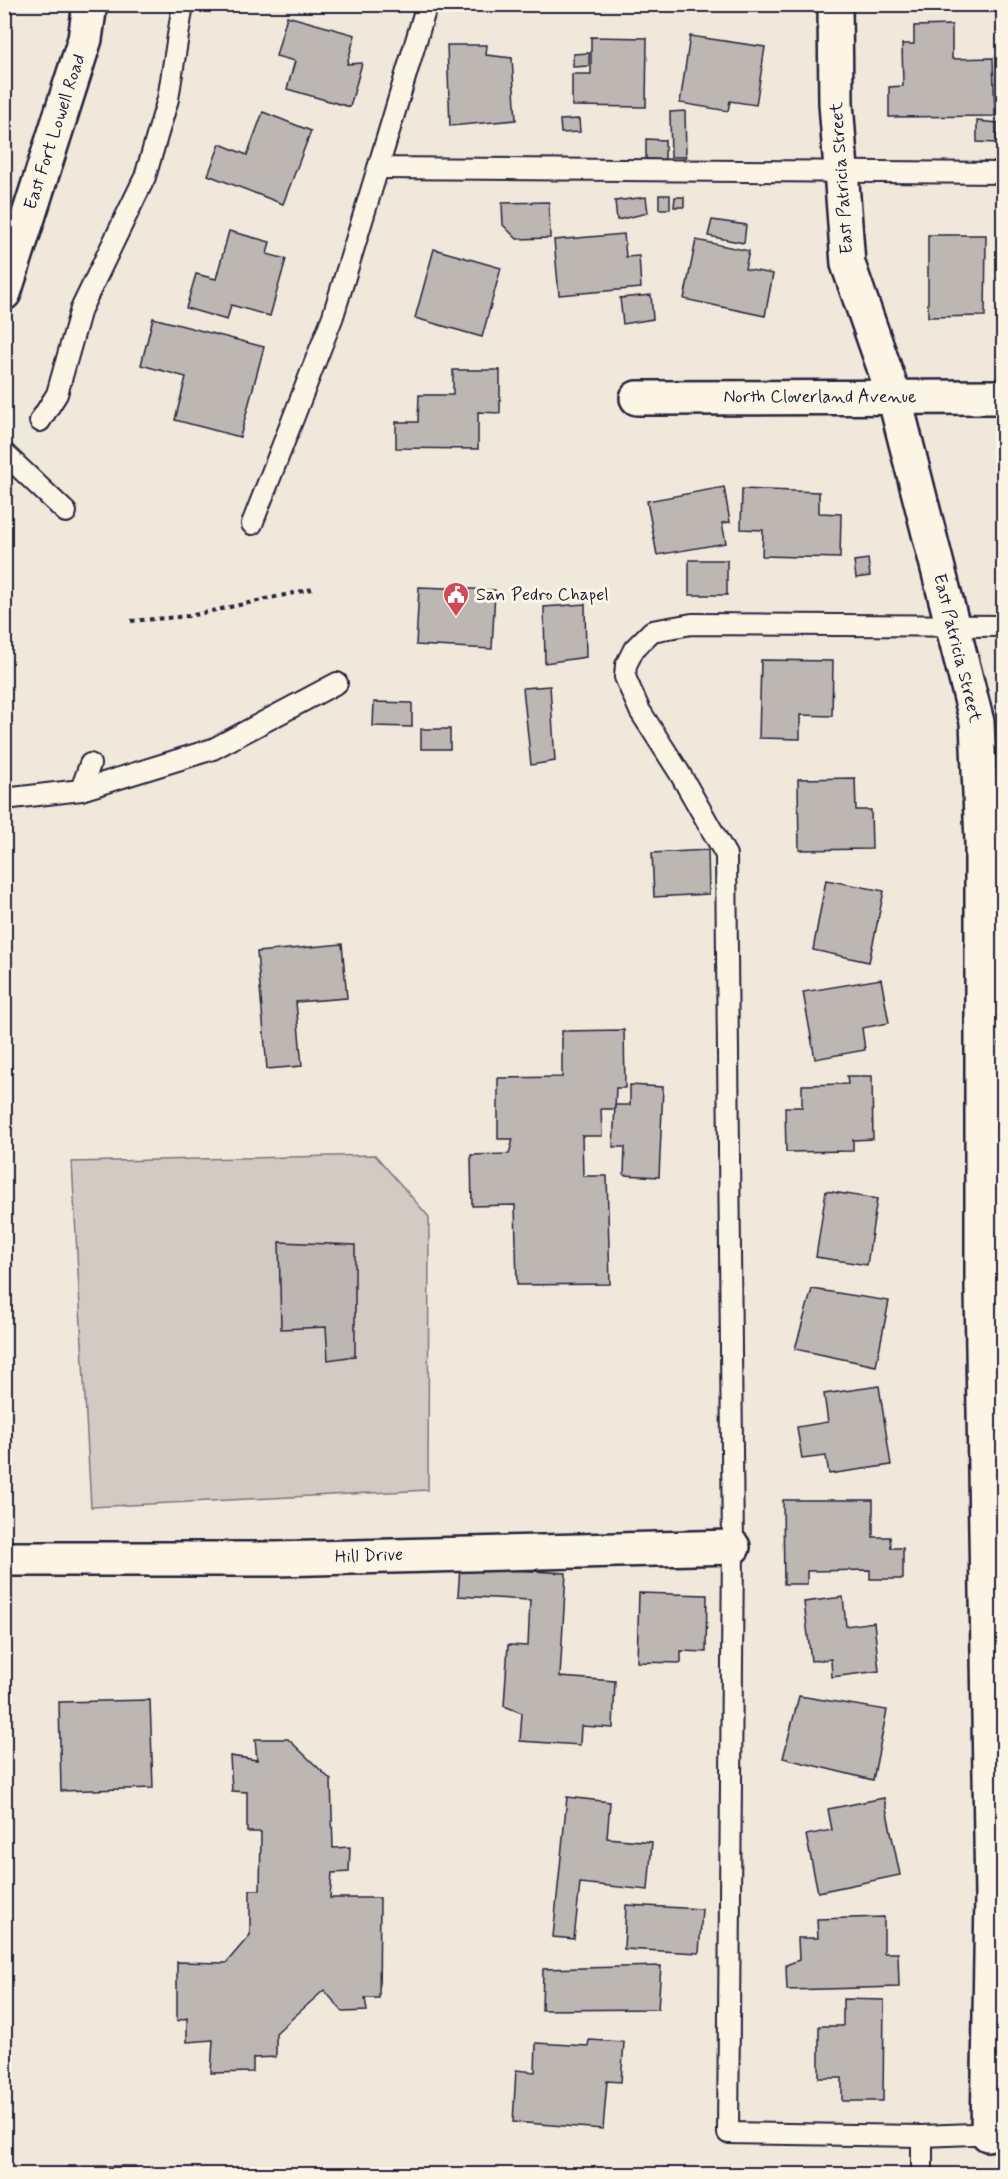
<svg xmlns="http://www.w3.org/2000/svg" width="1008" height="2179" viewBox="0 0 1008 2179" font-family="Mynerve,sans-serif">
<rect width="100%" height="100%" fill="#efe8db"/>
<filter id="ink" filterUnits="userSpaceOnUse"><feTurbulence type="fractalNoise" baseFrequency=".0167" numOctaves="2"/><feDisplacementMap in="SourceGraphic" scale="12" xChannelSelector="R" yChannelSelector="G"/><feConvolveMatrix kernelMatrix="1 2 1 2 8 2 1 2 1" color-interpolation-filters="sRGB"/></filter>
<g filter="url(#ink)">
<polygon fill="#d1cbc3" stroke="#7a767f" stroke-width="1.5" points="375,1155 429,1217 428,1490 91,1507 72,1162"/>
<g fill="#bcb7b3" stroke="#22223b" stroke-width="1.5">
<polygon points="287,16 355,35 347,64 362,63 350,107 287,89 295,61 276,56"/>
<polygon points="952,25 952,59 993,58 995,116 889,117 889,87 903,86 902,44 914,44 914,26"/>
<polygon points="690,36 765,47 756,105 730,101 728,111 680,103"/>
<polygon points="591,37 647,38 646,107 572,106 572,74 591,74"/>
<polygon points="447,45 487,45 486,55 512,58 516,120 450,126"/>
<polygon points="589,53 589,66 573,67 573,54"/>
<polygon points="685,111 686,157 671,157 670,112"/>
<polygon points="263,112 311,131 283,204 208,175 220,144 247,155"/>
<polygon points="579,119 580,132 561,133 560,120"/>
<polygon points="977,121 998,123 996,143 977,142"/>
<polygon points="646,139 665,140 665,160 646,159"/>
<rect x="659" y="195" width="11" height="14"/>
<polygon points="646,197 648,213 617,220 615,201"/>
<polygon points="675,197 684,197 684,207 674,207"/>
<polygon points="549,202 550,238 517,239 503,225 502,203"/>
<polygon points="712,220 746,225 744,243 708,236"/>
<polygon points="229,231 270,242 267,254 286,259 270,316 231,305 227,320 186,308 196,274 216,279"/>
<polygon points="624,234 626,257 639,256 641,288 559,295 554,240"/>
<polygon points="928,235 986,235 985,316 928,317"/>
<polygon points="696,240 749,251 745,269 773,274 765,316 684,299"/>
<polygon points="434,249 501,268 482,337 415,318"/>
<polygon points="651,295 653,319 623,324 620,298"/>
<polygon points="153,318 264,347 240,437 175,420 186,377 141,365"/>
<polygon points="453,370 500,370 500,413 478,412 478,449 396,448 396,422 418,422 419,395 453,395"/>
<polygon points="724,487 730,522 722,523 726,543 657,555 647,501"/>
<polygon points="742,489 819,492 819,513 841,514 840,558 762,556 763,530 741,529"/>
<polygon points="868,559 870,576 856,578 854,561"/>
<rect x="689" y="560" width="38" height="35"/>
<polygon points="419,587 495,590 492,649 416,645"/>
<polygon points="585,604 586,657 545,663 544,607"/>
<polygon points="761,660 833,661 832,716 800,715 800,739 759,738"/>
<polygon points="550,686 555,761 531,765 523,688"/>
<polygon points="374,702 412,703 412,727 373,726"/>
<rect x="421" y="729" width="29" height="20"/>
<polygon points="855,778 856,810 871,810 872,849 799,850 798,779"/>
<polygon points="708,850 709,894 654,897 652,853"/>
<polygon points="826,880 884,891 869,962 813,950"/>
<polygon points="342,944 347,998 296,1002 302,1066 267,1069 257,952"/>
<polygon points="881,979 889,1023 862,1028 865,1050 815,1059 803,992"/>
<polygon points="624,1030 625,1088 616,1088 615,1109 601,1109 602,1136 582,1136 583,1176 607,1176 610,1284 517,1285 515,1205 472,1206 471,1155 509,1154 513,1139 498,1139 498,1078 562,1077 562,1031"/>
<polygon points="847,1076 872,1076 873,1139 853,1140 853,1151 786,1152 785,1107 802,1107 802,1085 848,1084"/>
<polygon points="630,1085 663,1087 659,1177 624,1175 625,1147 613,1147 615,1105 630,1105"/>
<polygon points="826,1191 877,1199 867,1265 816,1257"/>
<polygon points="279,1242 355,1245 355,1356 328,1360 326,1327 281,1329"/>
<polygon points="812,1289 889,1301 876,1366 795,1349"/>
<polygon points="879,1386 891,1465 829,1474 826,1456 802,1459 797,1427 828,1422 824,1394"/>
<polygon points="783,1500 873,1500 873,1537 890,1537 891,1548 903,1548 903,1579 870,1579 870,1570 807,1571 807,1584 784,1584"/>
<polygon points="460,1567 566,1573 560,1677 615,1681 613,1728 581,1726 580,1745 520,1741 522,1713 504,1706 508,1645 528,1646 530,1600 458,1596"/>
<polygon points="639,1593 707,1595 706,1652 681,1651 681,1663 637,1662"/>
<polygon points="843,1597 846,1626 874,1622 879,1671 832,1677 831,1659 811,1661 804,1602"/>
<polygon points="799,1696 887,1710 873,1780 783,1758"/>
<polygon points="150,1700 153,1788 61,1791 59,1702"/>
<polygon points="255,1739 288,1739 331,1780 333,1848 350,1847 349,1872 332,1873 330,1898 380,1898 379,1998 365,1998 367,2011 343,2012 324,1990 276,2033 276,2057 253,2058 253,2072 211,2073 213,2040 187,2042 187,2018 177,2021 177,1962 226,1963 250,1935 250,1890 260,1890 261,1832 247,1832 247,1792 232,1791 230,1756 257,1760"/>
<polygon points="567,1797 610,1802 607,1838 652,1842 648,1890 580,1883 574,1939 553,1937"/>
<polygon points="884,1798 900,1875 818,1892 806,1835 832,1830 828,1809"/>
<polygon points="626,1905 702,1909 699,1953 624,1949"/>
<polygon points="884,1917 884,1953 898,1953 899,1987 787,1990 786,1965 799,1960 798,1938 818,1938 817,1919"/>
<polygon points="661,1966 658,2009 542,2010 543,1969"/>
<polygon points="843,1999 884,2000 883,2101 842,2101 842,2078 819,2078 819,2026 843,2026"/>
<polygon points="589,2040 624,2042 621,2082 607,2081 603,2129 513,2122 516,2070 535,2072 536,2043 588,2046"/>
<rect x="68" y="2166" width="67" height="8"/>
</g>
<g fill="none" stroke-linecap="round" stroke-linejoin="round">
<defs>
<g id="lane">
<polyline points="427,4 378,168 1004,173"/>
<polyline points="40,421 57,394 81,309 145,177 168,99 183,4"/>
<polyline points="4,453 66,512"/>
<polyline points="252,524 333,316 378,168"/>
<polyline points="81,790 90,764"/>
<polyline points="4,799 81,790 213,749 337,683"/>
<polyline points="998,2133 922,2136 728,2133 733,1547 726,855 679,772 640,711 625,677 626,665 634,649 652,631 692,624 1004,626"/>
<polyline points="922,2136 922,2174"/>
</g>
<g id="street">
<polyline points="835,4 836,103 848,264 894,396 977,722 982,842 982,1288 992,1897 988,2134"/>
<polyline points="637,398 1004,397"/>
<polyline points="4,1559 276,1559 733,1547"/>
</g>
<polyline id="secondary" points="4,293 85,39 90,4"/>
</defs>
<use href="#lane" stroke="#22223b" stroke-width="24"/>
<use href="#street" stroke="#22223b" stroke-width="38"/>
<use href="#secondary" stroke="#22223b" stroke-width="38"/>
<polyline stroke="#22223b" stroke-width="4" stroke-dasharray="4.5 4.5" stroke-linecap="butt" points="131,621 189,616 312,589"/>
<use href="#lane" stroke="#fcf5e5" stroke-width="20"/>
<use href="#street" stroke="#fcf5e5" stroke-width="33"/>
<use href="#secondary" stroke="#fcf5e5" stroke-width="33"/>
</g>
</g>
<defs>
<symbol id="civic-pin" viewBox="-11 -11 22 30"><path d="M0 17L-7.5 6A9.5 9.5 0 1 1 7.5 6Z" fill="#d1495b" stroke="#fcf5e5"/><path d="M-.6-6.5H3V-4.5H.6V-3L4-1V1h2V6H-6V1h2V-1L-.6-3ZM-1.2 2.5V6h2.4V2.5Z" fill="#fff"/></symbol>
</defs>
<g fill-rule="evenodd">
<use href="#civic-pin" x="441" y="580" width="30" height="40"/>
</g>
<g text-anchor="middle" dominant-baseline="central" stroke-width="6" stroke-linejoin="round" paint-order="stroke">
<g font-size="18" fill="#22223b" stroke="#fcf5e5">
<text transform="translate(55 132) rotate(-72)">East Fort Lowell Road</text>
<text transform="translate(842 178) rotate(-94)">East Patricia Street</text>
<text x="820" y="397">North Cloverland Avenue</text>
<text transform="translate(957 648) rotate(76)">East Patricia Street</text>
<text transform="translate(369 1556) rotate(-2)">Hill Drive</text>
</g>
<g font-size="18" fill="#22223b" stroke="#fcf5e5" text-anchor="start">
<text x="476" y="595">San Pedro Chapel</text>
</g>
</g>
<rect width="1008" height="2179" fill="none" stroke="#fcf5e5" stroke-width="24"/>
<rect x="12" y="12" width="984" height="2155" fill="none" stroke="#22223b" stroke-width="2" filter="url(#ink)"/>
</svg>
